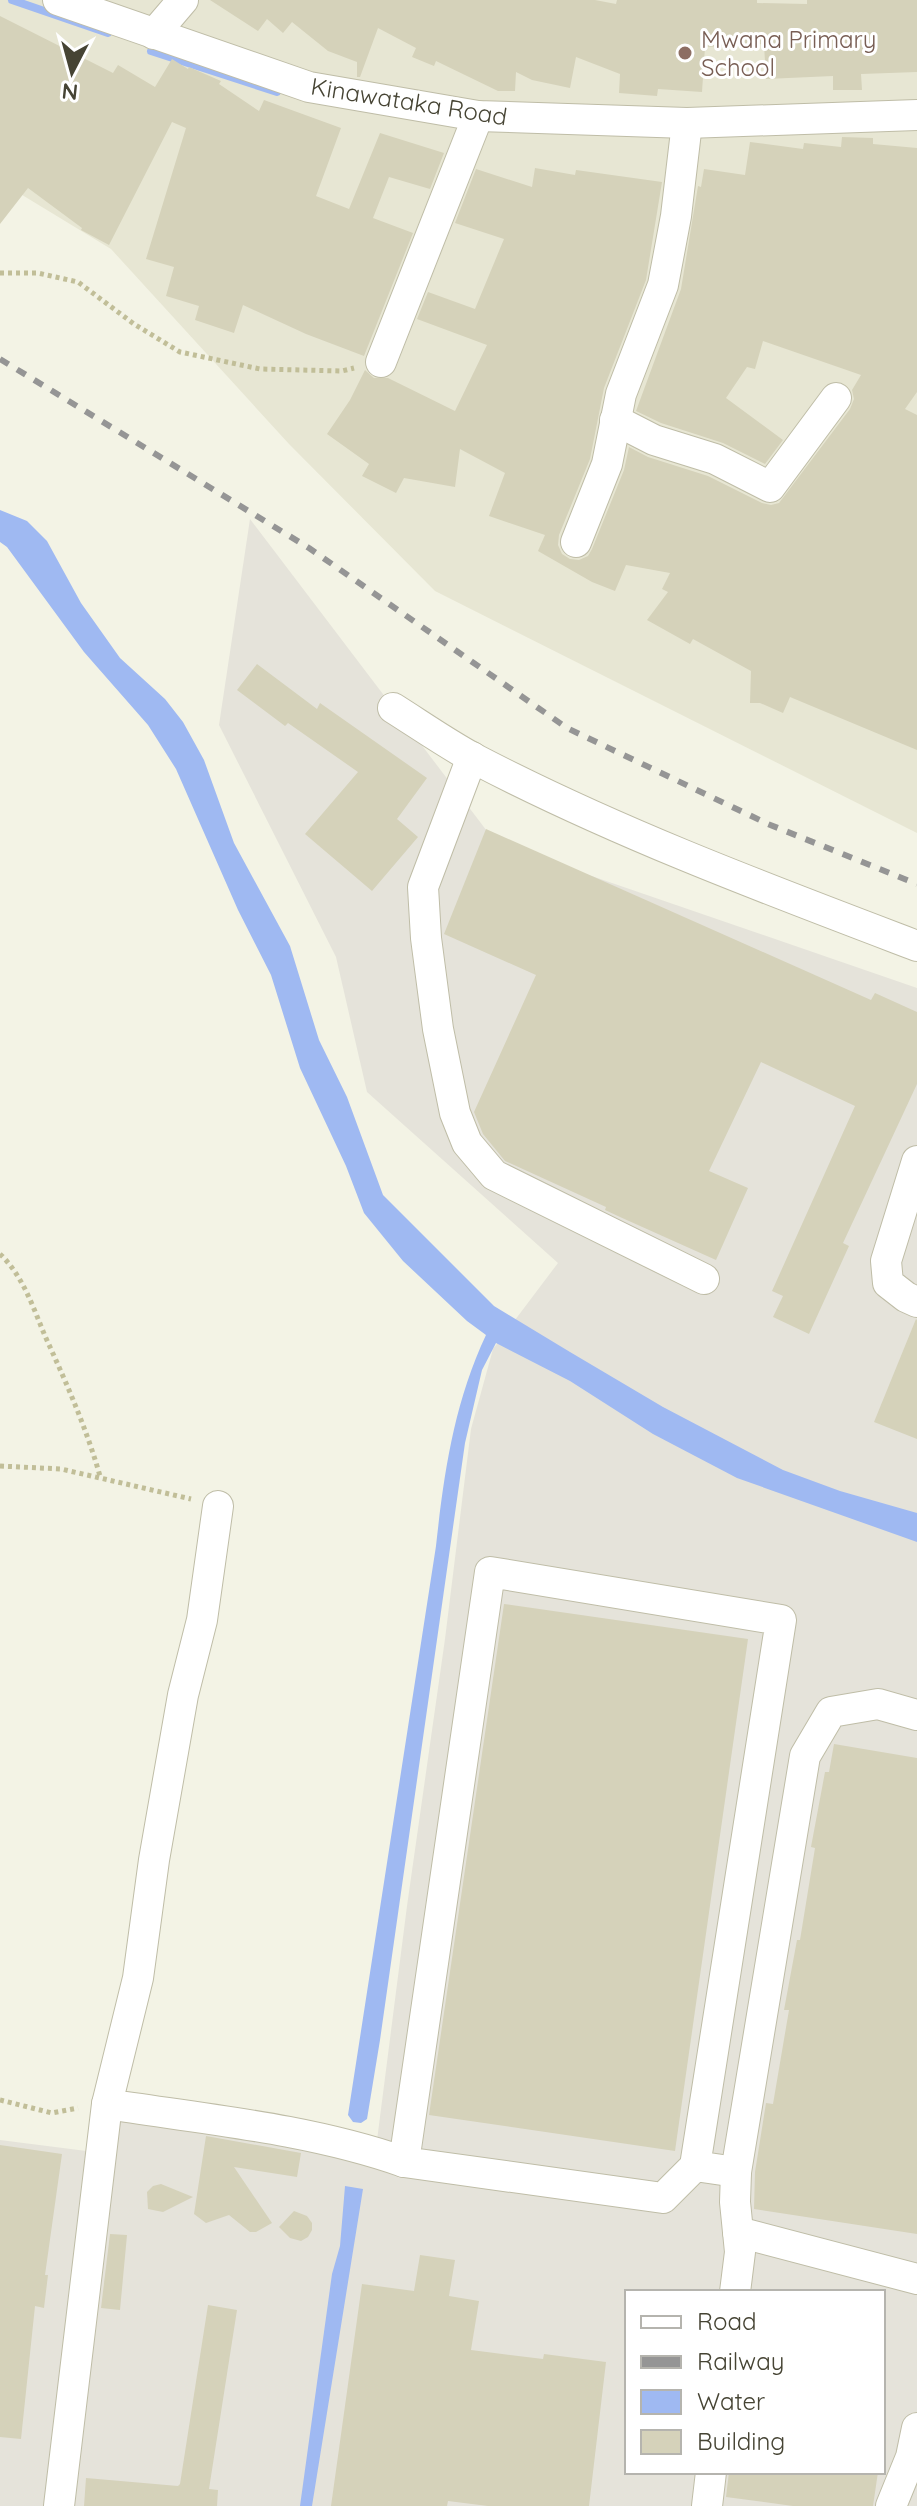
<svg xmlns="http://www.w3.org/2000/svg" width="917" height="2506" viewBox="0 0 917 2506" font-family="Quicksand,sans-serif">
<rect width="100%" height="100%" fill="#f3f3e5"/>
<polygon fill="#e7e6d3" points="0,0 917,0 917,833 435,591 289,444 111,249 14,190 0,191"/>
<path fill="#e5e3da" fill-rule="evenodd" d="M 250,519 L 496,843 L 917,988 L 917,2506 L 0,2506 L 0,2140 L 110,2154 L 115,2112 L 375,2156 L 407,1906 L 445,1639 L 471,1429 L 493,1349 L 558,1263 L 367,1092 L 336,957 L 219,725 ZM 627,2292 L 883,2292 L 883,2472 L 627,2472 Z"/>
<g fill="#9fb9f2">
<path d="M 0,510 L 27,521 L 47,541 L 81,603 L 120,658 L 165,699 L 183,722 L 204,760 L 234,843 L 290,946 L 319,1040 L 347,1097 L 383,1195 L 494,1306 L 570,1352 L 663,1407 L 783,1470 L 840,1491 L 917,1513 L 917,1542 L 737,1478 L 653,1434 L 570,1381 L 496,1343 L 482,1370 L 465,1443 L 380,2040 L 367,2119 L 361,2123 L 353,2122 L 348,2115 L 436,1546 C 444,1473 454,1403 486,1335 L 467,1321 L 403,1261 L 364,1213 L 346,1166 L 300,1068 L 271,975 L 238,910 L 176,769 L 148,725 L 84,652 L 7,547 L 0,542 Z"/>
<polygon points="345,2186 363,2189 312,2506 300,2506 332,2274 340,2246"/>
</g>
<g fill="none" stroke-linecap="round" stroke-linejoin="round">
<g stroke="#9fb9f2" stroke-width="8">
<polyline points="12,0 108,33"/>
<polyline points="151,51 277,92"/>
</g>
</g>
<g fill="#d5d2ba">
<polygon points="210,0 595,0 616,4 617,0 757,0 757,3 807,4 807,0 917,0 917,72 861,74 862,90 833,90 833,76 766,79 764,44 705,47 702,92 658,89 657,96 619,93 620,74 576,57 570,88 532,80 516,72 515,91 498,91 436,61 434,66 412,57 416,48 378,28 360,77 357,77 357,62 328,51 292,22 283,33 267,19 258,31"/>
<polygon points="0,16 113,73 118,65 155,87 172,59 188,69 189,67 221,81 219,84 259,111 264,100 341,128 316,196 349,209 380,133 444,153 430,189 389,177 373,218 413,233 364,356 306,334 243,305 234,333 195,320 199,306 166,296 174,267 146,259 186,128 172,122 109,245 81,230 82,228 28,188 0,224"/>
<polygon points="842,137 873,138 873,144 917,148 917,392 905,409 917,415 917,750 790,697 783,713 760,703 750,703 751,671 693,639 690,644 647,620 668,592 662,589 670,573 626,565 615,591 592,582 538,551 545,535 489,516 505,473 460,449 455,487 404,478 396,493 362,476 369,464 327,434 350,400 365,370 374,378 388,378 455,411 487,345 417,319 428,292 475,309 504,239 455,223 476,169 532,187 535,168 575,175 576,170 662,182 646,280 604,388 590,459 559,535 558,545 562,554 570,559 579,560 588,556 592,549 624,470 629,447 648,457 708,476 762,503 771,505 779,503 850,409 854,399 852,390 861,375 763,341 755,369 747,367 726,398 783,440 765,464 723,443 661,423 636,411 681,289 698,186 701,187 704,169 745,175 750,142 803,149 804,143 841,147"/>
<polygon points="257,664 317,709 320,703 427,778 397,819 418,837 372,891 305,834 358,772 288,723 285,726 237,690"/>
<polygon points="486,829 871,1000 875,993 917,1012 917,1084 843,1243 849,1246 809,1334 773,1317 783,1296 772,1291 855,1106 761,1062 709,1171 748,1188 716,1260 620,1217 605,1210 606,1207 505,1161 483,1134 474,1112 536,975 444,934"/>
<polygon points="916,1319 917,1320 917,1439 874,1422"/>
<polygon points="504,1604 748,1639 675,2151 429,2115"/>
<polygon points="834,1744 917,1758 917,2234 754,2209 755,2172 766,2103 773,2104 789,2010 784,2010 797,1940 800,1940 815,1848 811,1847 825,1772 829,1772"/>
<polygon points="206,2136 301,2153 297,2177 234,2167 272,2223 256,2232 250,2232 229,2215 206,2223 194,2214"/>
<polygon points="0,2145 62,2154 45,2275 48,2275 44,2308 35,2306 21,2439 0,2437"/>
<polygon points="161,2184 193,2197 163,2212 148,2209 147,2192 153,2186"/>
<polygon points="294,2211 307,2216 312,2223 312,2230 308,2237 301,2241 290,2238 279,2227"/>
<polygon points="110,2234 127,2235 120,2310 101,2308"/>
<polygon points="420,2255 455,2260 449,2296 479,2301 471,2350 543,2359 544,2354 606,2362 589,2506 488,2506 448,2501 447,2506 331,2506 362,2284 414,2291"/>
<polygon points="208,2305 237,2310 209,2489 218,2490 217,2506 84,2506 86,2478 178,2486 180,2484"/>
<polygon points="729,2472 878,2472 873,2506 793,2506 726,2497"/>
</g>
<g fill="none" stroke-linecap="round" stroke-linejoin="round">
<defs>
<g id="minor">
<polyline points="58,0 309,87 478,116 687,123 917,115"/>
<polyline points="154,34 183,0"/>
<polyline points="381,362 478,116"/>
<polyline points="615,420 654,440 715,459 770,487 836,398"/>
<polyline points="576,542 607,464 621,394 663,285 676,216 687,123"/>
<path d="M 393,708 C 420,725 447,744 475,759 C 617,833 767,889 917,946"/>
<polyline points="472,757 423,887 426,938 438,1029 455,1113 467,1143 494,1175 704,1279"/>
<polyline points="917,1161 886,1261 888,1283 906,1297 917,1302"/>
<path d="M 218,1506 L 202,1620 L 183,1695 L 154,1860 L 138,1978 L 107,2104 C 204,2119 311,2129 404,2162"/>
<polyline points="695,2166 781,1620 490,1572 404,2162 663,2198 695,2166 736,2172"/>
<polyline points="738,2232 917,2279"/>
<polyline points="735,2292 740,2252 735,2202 736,2172 805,1756 831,1712 878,1704 917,1715"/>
<polyline points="59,2506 107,2104"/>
<polyline points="707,2506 711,2472"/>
<polyline points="891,2506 911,2457 917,2428"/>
</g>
</defs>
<use href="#minor" stroke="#bfbda7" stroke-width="32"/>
<g stroke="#c1be98" stroke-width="5" stroke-dasharray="4 4" stroke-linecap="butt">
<polyline points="0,273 38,273 78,282 134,324 180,352 260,369 342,371 354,368"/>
<path d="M 0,1254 C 23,1276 33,1307 45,1336 C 66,1382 86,1427 100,1476"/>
<polyline points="0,1466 61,1469 191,1499"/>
<polyline points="0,2100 52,2113 78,2108"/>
</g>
<use href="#minor" stroke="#fff" stroke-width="30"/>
<polyline stroke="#959595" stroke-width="6" stroke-dasharray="10 10" stroke-linecap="butt" points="0,359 309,548 567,728 768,824 917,884"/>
</g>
<circle fill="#8d6e63" stroke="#fff" stroke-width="3" cx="685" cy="53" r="8"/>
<g text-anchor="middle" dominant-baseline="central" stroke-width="6" stroke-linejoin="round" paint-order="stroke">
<g font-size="24" fill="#785e54" stroke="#fff" text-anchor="start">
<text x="701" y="39">Mwana Primary<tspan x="701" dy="28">School</tspan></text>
</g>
<g font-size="24" fill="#464434" stroke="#fff">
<text transform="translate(409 101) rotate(9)">Kinawataka Road</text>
</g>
</g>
<rect x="625" y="2290" width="260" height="184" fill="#ffffff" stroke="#b5b4ae" stroke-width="2"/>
<rect x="641" y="2316" width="40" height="12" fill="#ffffff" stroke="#b5b4ae" stroke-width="2"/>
<text x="697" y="2330" font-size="24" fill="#464434">Road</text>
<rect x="641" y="2356" width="40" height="12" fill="#959595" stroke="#b5b4ae" stroke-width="2"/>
<text x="697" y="2370" font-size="24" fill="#464434">Railway</text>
<rect x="641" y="2390" width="40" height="24" fill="#9fb9f2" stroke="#b5b4ae" stroke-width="2"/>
<text x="697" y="2410" font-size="24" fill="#464434">Water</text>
<rect x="641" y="2430" width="40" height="24" fill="#d5d2ba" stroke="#b5b4ae" stroke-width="2"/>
<text x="697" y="2450" font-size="24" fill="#464434">Building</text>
<g transform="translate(72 72) rotate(186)" stroke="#ffffff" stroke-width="6" paint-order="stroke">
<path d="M0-6L14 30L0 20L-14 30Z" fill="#464434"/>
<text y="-12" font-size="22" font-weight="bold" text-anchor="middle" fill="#464434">N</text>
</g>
</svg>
